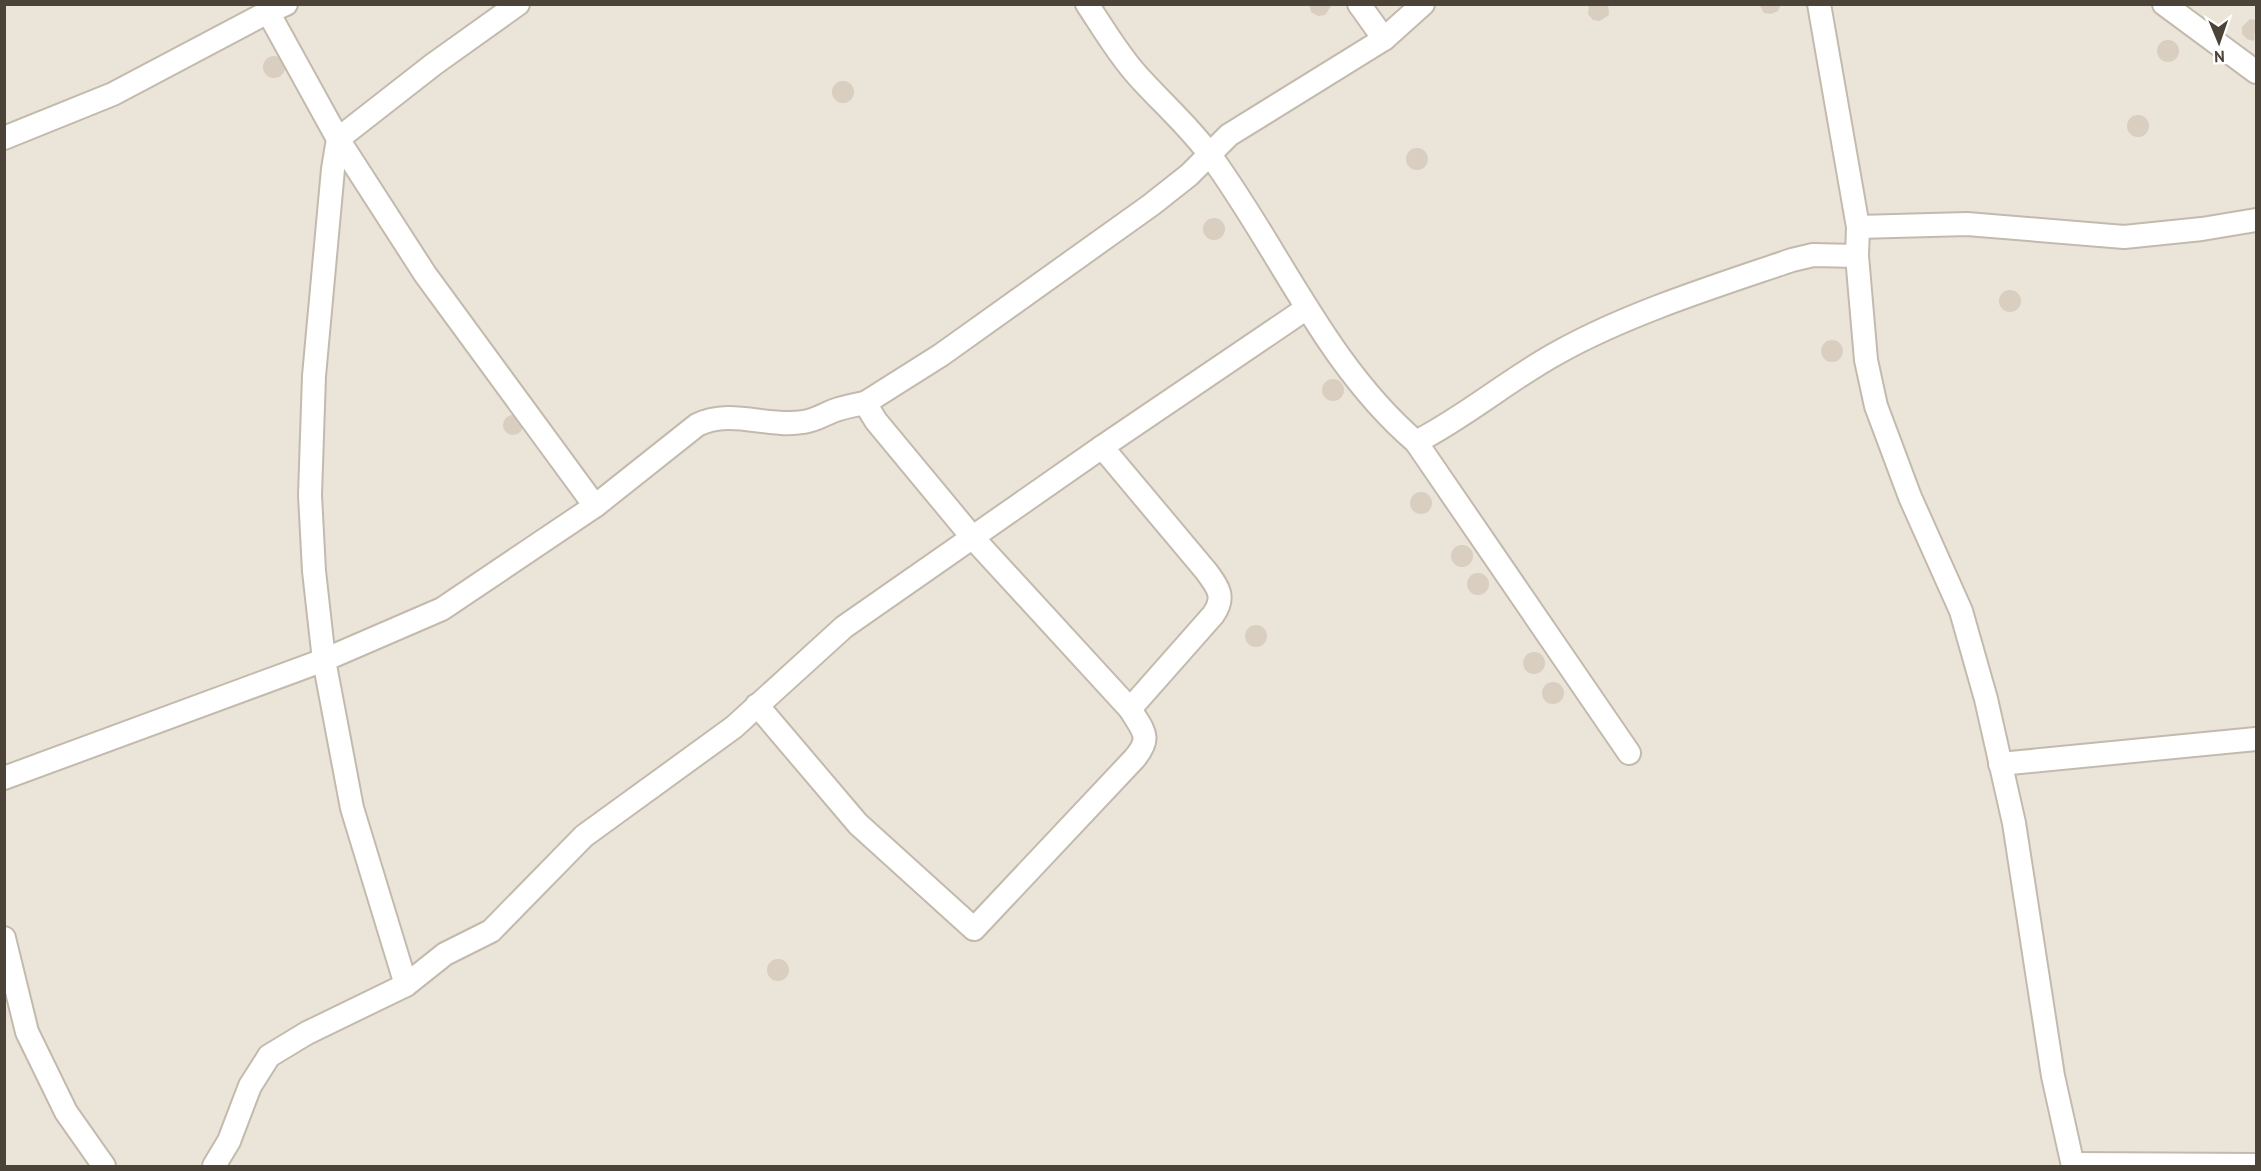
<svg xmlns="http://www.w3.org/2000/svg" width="2261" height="1171" viewBox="0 0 2261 1171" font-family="'PT Sans',sans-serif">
<rect width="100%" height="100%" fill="#f6f3eb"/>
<rect fill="#ebe4d9" x="5" y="5" width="2251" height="1161"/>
<g fill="#d9cec0">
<polygon points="1309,4 1331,4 1331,6 1325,15 1318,16 1311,12"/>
<polygon points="1589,4 1608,4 1609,15 1600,21 1593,20 1588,14"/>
<polygon points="1759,4 1781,4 1778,11 1771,14 1764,13"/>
<polygon points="2250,19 2256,20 2254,41 2247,39 2242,34 2242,27"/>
<circle cx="2168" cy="51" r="11"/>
<circle cx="274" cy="67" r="11"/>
<circle cx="843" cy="92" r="11"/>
<circle cx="2138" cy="126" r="11"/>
<circle cx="1417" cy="159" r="11"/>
<circle cx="1214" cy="229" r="11"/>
<circle cx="2010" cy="301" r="11"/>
<circle cx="1832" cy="351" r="11"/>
<circle cx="1333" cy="390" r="11"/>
<circle cx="513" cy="425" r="10"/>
<circle cx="1421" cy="503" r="11"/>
<circle cx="1462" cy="556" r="11"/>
<circle cx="1478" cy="584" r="11"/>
<circle cx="1256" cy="636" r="11"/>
<circle cx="1534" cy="663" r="11"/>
<circle cx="1553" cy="693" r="11"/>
<circle cx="778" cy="970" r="11"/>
</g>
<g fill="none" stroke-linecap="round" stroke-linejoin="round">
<defs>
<g id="minor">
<path d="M 1087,4 C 1103,28 1118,54 1137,75 C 1160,101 1189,126 1210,155 C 1279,249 1326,365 1416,442 C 1467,416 1509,379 1559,352 C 1629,313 1716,286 1792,260 L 1813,255 L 1857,256"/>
<polyline points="1359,4 1384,39"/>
<polyline points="1819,4 1858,227 1857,256 1866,360 1876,406 1910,497 1961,611 1986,699 2014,823 2053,1076 2073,1166"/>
<polyline points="2164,4 2256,72"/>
<polyline points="268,12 338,139 425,274 595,506"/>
<polyline points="4,138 113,94 268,12 286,4"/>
<polyline points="1858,227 1967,224 2124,237 2202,229 2256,220"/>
<polyline points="1416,442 1629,753"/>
<path d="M 1102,447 L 1206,571 C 1218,587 1226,597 1213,615 L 1130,709"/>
<path d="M 757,705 L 858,824 L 974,929 L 1134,759 C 1153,737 1143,731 1130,709 L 973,538 L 876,421 L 865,403 L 941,355 L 1151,205 L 1189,175 L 1229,135 L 1384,39 L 1423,4"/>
<polyline points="2000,764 2256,739"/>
<path d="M 4,778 L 324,660 L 442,609 L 595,506 L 697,425 C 731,408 767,428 803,422 C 814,421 823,415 833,411 C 843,407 855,405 865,403"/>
<polyline points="4,938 27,1032 66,1112 104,1166"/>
<polyline points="406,985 352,808 324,660 314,571 310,495 314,376 333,169 338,139 434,64 518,4"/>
<polyline points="2073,1164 2256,1165"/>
<polyline points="214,1166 229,1141 250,1086 269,1056 307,1033 406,985 445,954 491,931 584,836 734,727 844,627 1102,447 1307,308"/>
</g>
</defs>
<use href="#minor" stroke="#c3baad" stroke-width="26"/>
<use href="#minor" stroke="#fff" stroke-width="22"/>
</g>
<rect width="2261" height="1171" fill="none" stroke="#4c4338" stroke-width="12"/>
<g transform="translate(2219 42) rotate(178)" stroke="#ffffff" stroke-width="4.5" paint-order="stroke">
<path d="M0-4.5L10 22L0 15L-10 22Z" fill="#4c4338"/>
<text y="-9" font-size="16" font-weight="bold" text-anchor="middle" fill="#4c4338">N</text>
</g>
</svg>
